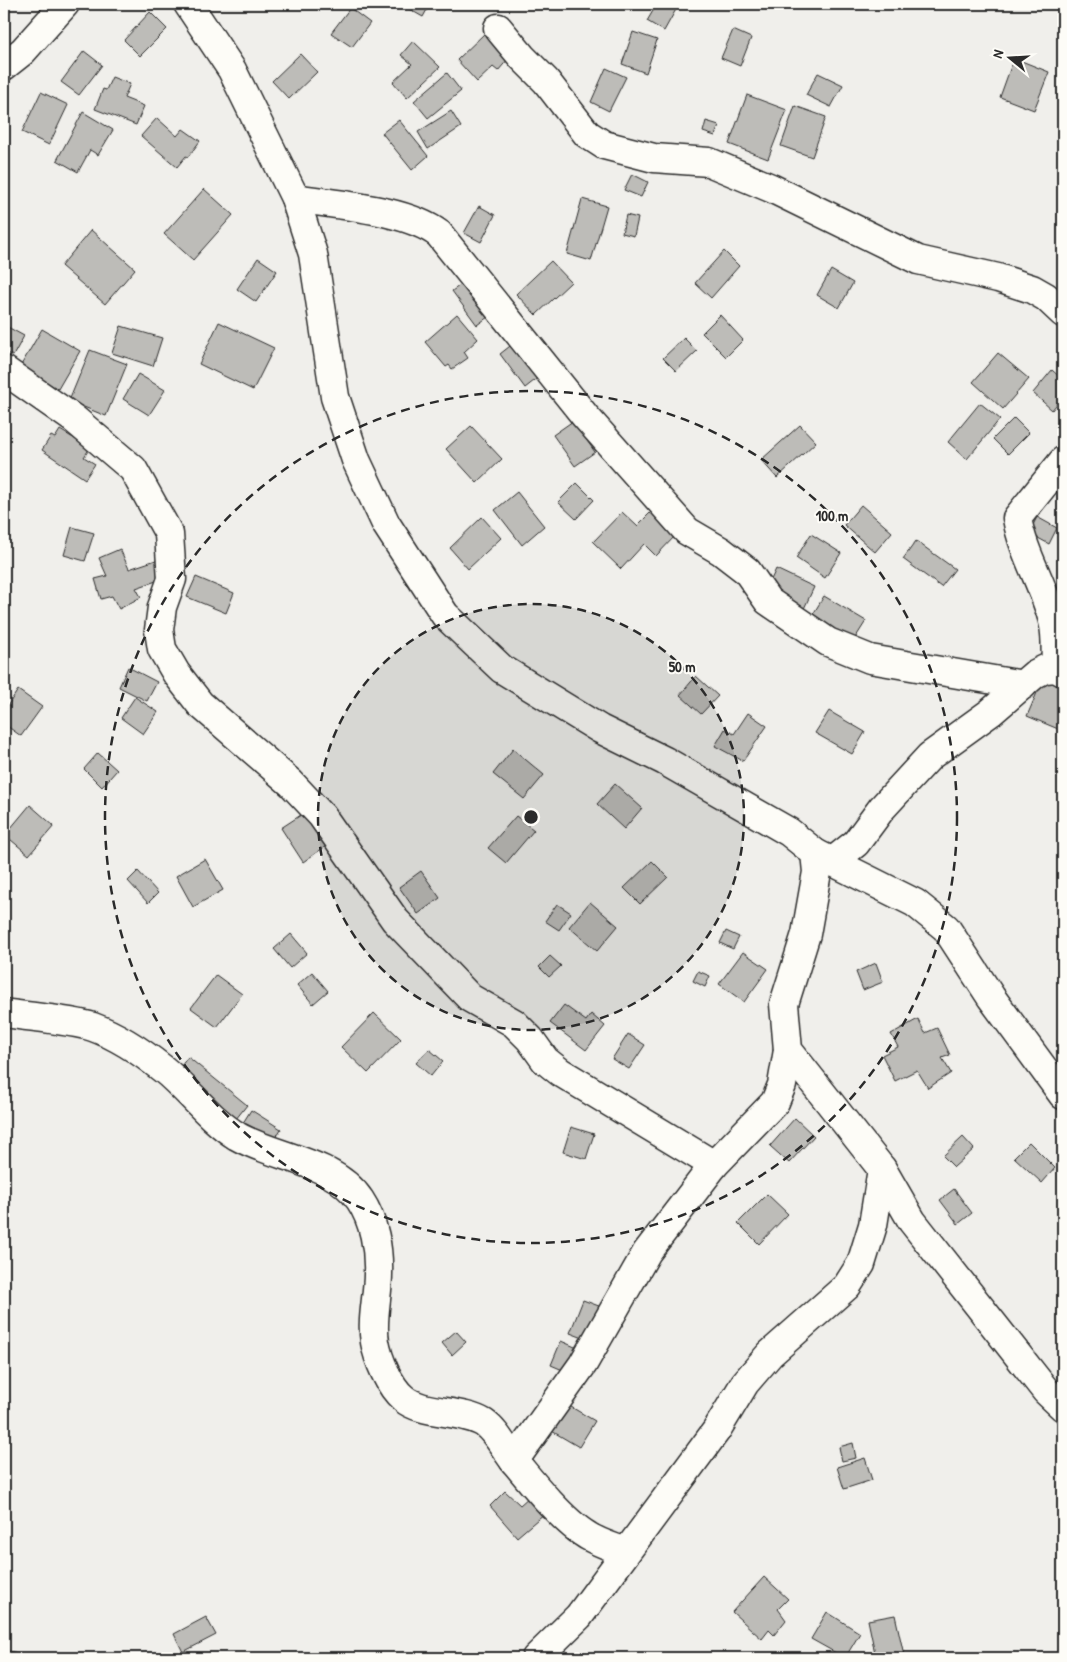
<svg xmlns="http://www.w3.org/2000/svg" width="1067" height="1662" viewBox="0 0 1067 1662" font-family="'Patrick Hand',sans-serif">
<rect width="100%" height="100%" fill="#f0efeb"/>
<filter id="ink" filterUnits="userSpaceOnUse"><feTurbulence type="fractalNoise" baseFrequency=".02" numOctaves="2"/><feDisplacementMap in="SourceGraphic" scale="10" xChannelSelector="R" yChannelSelector="G"/><feConvolveMatrix kernelMatrix="1 2 1 2 8 2 1 2 1" color-interpolation-filters="sRGB"/></filter>
<g filter="url(#ink)">
<g fill="#bdbcb8" stroke="#2b2b2b">
<polygon points="400,4 430,4 423,17"/>
<polygon points="657,4 679,4 664,31 647,21"/>
<polygon points="350,8 370,23 352,47 331,33"/>
<polygon points="150,12 167,29 140,56 124,40"/>
<polygon points="733,30 751,38 740,66 721,58"/>
<polygon points="633,32 657,40 646,73 622,64"/>
<polygon points="485,33 509,58 498,71 493,67 477,82 457,60"/>
<polygon points="413,41 440,67 407,98 393,82 412,64 401,55"/>
<polygon points="84,51 102,65 79,95 61,82"/>
<polygon points="300,54 317,72 289,99 272,81"/>
<polygon points="1014,58 1049,72 1034,110 1000,97"/>
<polygon points="606,68 626,77 609,111 591,102"/>
<polygon points="447,73 461,91 428,118 414,101"/>
<polygon points="818,73 843,85 831,107 806,95"/>
<polygon points="112,77 130,84 124,98 144,106 136,125 95,109 103,89 106,90"/>
<polygon points="41,92 68,105 49,145 22,132"/>
<polygon points="747,95 787,110 768,159 729,144"/>
<polygon points="795,106 826,117 812,157 781,146"/>
<polygon points="451,111 461,127 428,149 418,132"/>
<polygon points="83,112 113,130 98,155 90,150 78,172 57,160"/>
<polygon points="157,118 177,136 183,129 200,141 188,157 186,156 177,167 141,136"/>
<polygon points="399,120 428,156 412,170 382,133"/>
<polygon points="706,121 719,125 715,136 703,132"/>
<polygon points="632,174 648,182 641,197 624,190"/>
<polygon points="204,189 233,215 193,260 164,234"/>
<polygon points="582,199 607,206 591,261 567,254"/>
<polygon points="479,206 495,215 481,242 464,233"/>
<polygon points="626,215 638,218 634,236 622,233"/>
<polygon points="91,230 135,269 105,304 61,266"/>
<polygon points="724,251 739,266 711,298 695,283"/>
<polygon points="258,258 277,271 256,302 237,289"/>
<polygon points="551,261 571,282 536,315 516,294"/>
<polygon points="831,270 853,283 839,308 817,295"/>
<polygon points="474,275 499,309 477,325 452,291"/>
<polygon points="457,314 478,339 464,352 468,358 452,369 449,365 446,367 425,342"/>
<polygon points="720,315 743,340 726,357 702,333"/>
<polygon points="219,322 274,348 253,390 199,364"/>
<polygon points="4,325 24,336 13,356 4,352"/>
<polygon points="121,326 162,338 153,366 112,353"/>
<polygon points="42,329 80,351 58,389 20,367"/>
<polygon points="684,338 697,351 676,371 663,358"/>
<polygon points="519,339 544,373 525,388 500,354"/>
<polygon points="90,350 127,364 106,416 69,401"/>
<polygon points="998,353 1029,379 1003,409 973,382"/>
<polygon points="1052,370 1063,380 1063,396 1052,410 1033,393"/>
<polygon points="138,374 165,390 149,415 123,399"/>
<polygon points="980,403 1000,419 967,459 948,442"/>
<polygon points="1014,418 1029,433 1008,454 993,439"/>
<polygon points="573,421 595,452 575,466 553,435"/>
<polygon points="800,425 816,442 777,478 761,460"/>
<polygon points="471,426 502,459 477,483 446,449"/>
<polygon points="60,430 90,448 84,457 95,464 85,479 42,450 51,436 55,438"/>
<polygon points="577,483 594,500 576,519 558,502"/>
<polygon points="517,492 544,526 522,545 495,510"/>
<polygon points="861,505 892,532 875,552 844,525"/>
<polygon points="652,511 676,535 656,556 644,544 621,569 593,542 622,512 637,526"/>
<polygon points="482,517 501,538 468,569 450,548"/>
<polygon points="1037,517 1057,528 1049,544 1029,533"/>
<polygon points="72,527 94,533 85,561 64,555"/>
<polygon points="811,534 841,553 825,578 796,558"/>
<polygon points="916,541 955,569 941,587 903,559"/>
<polygon points="120,549 129,569 156,560 162,579 136,588 141,597 119,609 112,596 101,599 95,579 107,576 99,558"/>
<polygon points="776,569 814,587 802,613 764,595"/>
<polygon points="196,577 234,593 226,613 187,597"/>
<polygon points="824,596 866,621 854,640 812,616"/>
<polygon points="128,667 157,682 147,701 119,687"/>
<polygon points="1045,674 1063,682 1063,731 1027,716"/>
<polygon points="696,676 718,696 701,714 680,695"/>
<polygon points="18,690 42,707 21,736 4,724 4,711"/>
<polygon points="135,697 158,712 143,734 121,718"/>
<polygon points="829,711 865,732 852,754 815,733"/>
<polygon points="748,713 767,726 743,761 715,746 725,729 734,734"/>
<polygon points="513,749 544,775 524,799 493,774"/>
<polygon points="98,753 117,770 102,787 84,769"/>
<polygon points="615,784 642,808 624,829 597,804"/>
<polygon points="30,805 54,826 29,855 5,835"/>
<polygon points="304,813 326,846 303,862 281,828"/>
<polygon points="516,816 534,830 506,863 488,848"/>
<polygon points="205,859 223,890 193,907 176,876"/>
<polygon points="652,861 668,877 640,904 624,888"/>
<polygon points="138,871 158,893 148,903 128,881"/>
<polygon points="421,871 440,898 418,914 399,887"/>
<polygon points="590,902 618,926 597,951 569,927"/>
<polygon points="557,904 571,913 559,930 545,921"/>
<polygon points="726,931 739,937 733,949 720,943"/>
<polygon points="291,934 307,953 290,968 274,949"/>
<polygon points="743,952 768,969 744,1002 719,984"/>
<polygon points="550,956 561,966 549,977 539,967"/>
<polygon points="876,963 883,982 863,990 856,972"/>
<polygon points="698,971 710,976 705,987 693,981"/>
<polygon points="312,972 328,991 313,1004 297,985"/>
<polygon points="216,975 242,994 217,1027 191,1008"/>
<polygon points="564,1005 586,1021 591,1014 605,1026 586,1050 550,1023"/>
<polygon points="374,1013 401,1039 368,1073 341,1047"/>
<polygon points="918,1019 925,1033 937,1028 950,1055 942,1058 951,1073 928,1088 917,1070 895,1081 882,1055 898,1047 891,1034"/>
<polygon points="628,1034 645,1045 629,1069 612,1059"/>
<polygon points="429,1049 443,1061 431,1076 416,1063"/>
<polygon points="188,1057 247,1105 232,1124 173,1076"/>
<polygon points="251,1110 281,1129 271,1145 241,1126"/>
<polygon points="795,1118 814,1136 789,1163 770,1146"/>
<polygon points="571,1127 594,1134 586,1159 563,1152"/>
<polygon points="963,1137 974,1149 954,1167 943,1156"/>
<polygon points="1029,1142 1055,1168 1042,1183 1014,1157"/>
<polygon points="954,1189 972,1213 958,1224 940,1200"/>
<polygon points="767,1194 788,1214 759,1244 738,1223"/>
<polygon points="583,1300 604,1308 591,1341 570,1333"/>
<polygon points="456,1331 466,1342 452,1355 442,1343"/>
<polygon points="561,1341 582,1350 572,1374 551,1365"/>
<polygon points="566,1404 595,1421 579,1447 550,1430"/>
<polygon points="853,1443 856,1458 842,1461 839,1447"/>
<polygon points="865,1458 872,1480 844,1489 837,1467"/>
<polygon points="505,1491 520,1505 530,1496 545,1513 517,1537 490,1506"/>
<polygon points="764,1577 788,1599 778,1609 786,1620 774,1635 769,1630 762,1639 732,1612"/>
<polygon points="827,1612 860,1633 845,1658 811,1639"/>
<polygon points="895,1615 904,1655 876,1658 868,1620"/>
<polygon points="206,1617 216,1635 183,1652 174,1634"/>
<polygon points="4,1650 23,1654 22,1658 4,1658"/>
</g>
<g fill="none" stroke-linecap="round" stroke-linejoin="round">
<defs>
<g id="minor">
<polyline points="188,4 232,70 295,198 313,254 335,397 356,460 386,524 445,615 502,669 600,729 665,761 789,832 815,853 817,872 806,934 784,1004 788,1050 882,1169 873,1225 861,1264 847,1286 770,1354 745,1383 716,1431 579,1616 536,1658"/>
<polyline points="498,28 522,57 546,81 587,134 604,145 654,158 709,162 771,188 918,260 998,278 1032,289 1046,297 1063,313"/>
<polyline points="4,66 23,51 65,4"/>
<path d="M 295,198 C 337,205 406,209 439,234 L 585,416 L 687,531 L 721,551 L 747,571 L 768,601 L 828,642 L 870,659 L 1023,685"/>
<polyline points="4,370 74,419 133,469 169,534 172,579 162,607 159,630 162,649 176,673 200,704 291,783 322,816 395,920 470,998 514,1023 530,1039 545,1060 560,1072 714,1165"/>
<path d="M 1056,668 C 1055,653 1057,635 1053,621 C 1044,585 1023,554 1017,518 L 1063,461"/>
<polyline points="815,853 915,903 946,928 991,997 1063,1095"/>
<polyline points="832,862 856,843 882,808 930,756 991,712 1035,674 1045,669 1056,668 1063,672"/>
<path d="M 4,1013 C 29,1017 70,1020 93,1027 C 118,1036 143,1053 163,1069 C 189,1090 208,1118 237,1136 C 275,1158 334,1161 360,1200 C 374,1221 379,1249 378,1274 C 378,1296 371,1320 375,1342 C 378,1359 389,1386 403,1398 C 422,1415 461,1409 484,1423 C 497,1432 505,1450 515,1462 C 533,1484 564,1522 588,1536 C 599,1543 613,1547 625,1552"/>
<polyline points="882,1169 912,1221 1046,1391 1063,1407"/>
<polyline points="514,1461 583,1364 647,1252 714,1165 775,1102 782,1085 788,1050"/>
</g>
</defs>
<use href="#minor" stroke="#2b2b2b" stroke-width="31"/>
<use href="#minor" stroke="#fdfcf7" stroke-width="28"/>
</g>
</g>
<circle cx="531" cy="817" r="213" fill="#2b2b2b" fill-opacity=".12"/>
<g fill="none" stroke="#2b2b2b" stroke-width="2.5" stroke-dasharray="9 6">
<circle cx="531" cy="817" r="213"/>
<circle cx="531" cy="817" r="426"/>
</g>
<circle cx="531" cy="817" r="8" fill="#2b2b2b" stroke="#fdfcf7" stroke-width="2.5"/>
<g font-size="15" text-anchor="middle" font-weight="bold" fill="#2b2b2b" stroke="#fdfcf7" stroke-width="4" stroke-linejoin="round" paint-order="stroke">
<text x="832" y="521">100 m</text>
<text x="682" y="672">50 m</text>
</g>
<rect width="1067" height="1662" fill="none" stroke="#fdfcf7" stroke-width="20"/>
<rect x="10" y="10" width="1047" height="1642" fill="none" stroke="#2b2b2b" stroke-width="2" filter="url(#ink)"/>
<g transform="translate(1010 58) rotate(288)" stroke="#fdfcf7" stroke-width="4" paint-order="stroke">
<path d="M0-4L9 19L0 12L-9 19Z" fill="#2b2b2b"/>
<text y="-8" font-size="14" font-weight="bold" text-anchor="middle" fill="#2b2b2b">N</text>
</g>
</svg>
